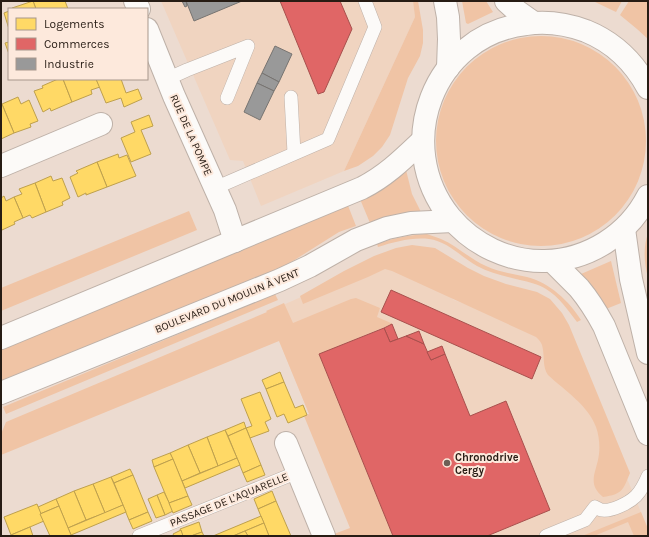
<svg xmlns="http://www.w3.org/2000/svg" width="649" height="537" viewBox="0 0 649 537" font-family="Karla,sans-serif">
<rect width="100%" height="100%" fill="#ecdbd0"/>
<g fill="#f0d4c0">
<polygon points="161,1 413,1 415,17 344,171 261,206 243,161 230,160"/>
<polygon points="381,262 409,266 454,300 507,320 562,322 648,529 648,536 360,536 267,312"/>
</g>
<g fill="#f0c4a5">
<polygon points="413,1 418,1 423,30 423,43 420,56 408,78 390,135 382,147 373,156 358,166 344,171 415,17"/>
<polygon points="462,1 486,1 493,12 468,24 466,23"/>
<polygon points="593,1 622,1 616,12"/>
<polygon points="629,1 648,1 648,39 637,29 620,15"/>
<circle cx="541" cy="141" r="105"/>
<polygon points="406,170 412,194 421,212 370,223 360,199"/>
<polygon points="347,203 356,226 339,232 285,266 1,382 1,347"/>
<polygon points="189,211 197,230 1,311 1,288"/>
<path d="M 648,233 L 648,278 C 644,262 643,248 648,233 Z"/>
<path d="M 427,234 C 431,236 437,237 441,239 C 457,246 470,259 486,266 C 499,272 513,274 527,277 C 550,283 569,301 581,320 L 577,322 C 568,310 559,297 546,289 C 538,284 529,282 520,280 C 505,276 490,273 477,266 C 461,257 447,241 429,239 C 412,237 394,242 378,247 L 377,244 C 394,238 408,235 427,234 Z"/>
<path d="M 412,245 L 435,248 L 468,268 L 484,276 L 506,284 L 537,292 L 550,299 L 562,313 L 569,325 L 630,473 C 623,490 623,494 603,497 C 586,483 597,472 599,454 C 600,446 599,435 596,427 C 588,405 564,390 548,375 C 542,367 545,355 542,345 C 541,342 539,340 536,337 L 392,271 L 385,269 L 368,277 L 303,304 L 300,296 L 344,271 L 374,256 L 396,248 Z"/>
<polygon points="611,261 621,303 606,309 581,274"/>
<polygon points="275,294 278,300 6,414 3,407"/>
<polygon points="356,298 380,308 377,317 391,323 392,324 319,354 393,536 335,536 334,534 350,528 304,416 309,414 279,341 1,455 1,434 6,422 267,312 266,311 284,303 293,323 351,299"/>
<polygon points="641,512 648,529 648,536 634,536 628,522 594,536 582,536"/>
</g>
<g fill="#ffd966" stroke="#bea04d">
<polygon points="33,1 65,1 68,9 36,9"/>
<polygon points="33,1 36,9 12,9 12,8"/>
<polygon points="9,11 9,29 4,13"/>
<polygon points="9,42 9,54 5,43"/>
<polygon points="58,79 63,79 72,102 51,111 50,108 43,112 34,91 43,88 42,86"/>
<polygon points="63,79 96,79 100,87 91,90 92,94 72,102"/>
<polygon points="96,79 121,79 126,93 138,89 142,99 124,107 121,98 106,103"/>
<polygon points="18,97 21,104 29,100 38,121 30,124 31,127 14,133 2,104"/>
<polygon points="1,102 14,133 1,139"/>
<polygon points="149,115 153,126 141,130 151,154 131,162 121,138 135,132 131,122"/>
<polygon points="118,154 119,158 127,155 136,176 107,187 97,162"/>
<polygon points="97,162 107,187 86,195 86,193 78,197 70,177 78,173 76,171"/>
<polygon points="51,176 53,181 62,178 70,198 62,202 63,205 46,212 35,183"/>
<polygon points="35,183 46,212 32,218 30,215 23,218 14,197 22,194 19,189"/>
<polygon points="4,196 6,201 14,197 23,218 14,222 15,224 2,230 1,228 1,198"/>
<polygon points="280,372 284,382 266,389 262,380"/>
<polygon points="284,382 295,408 303,405 307,415 288,423 284,414 277,417 266,389"/>
<polygon points="260,392 271,419 265,422 269,431 250,438 246,428 252,426 241,399"/>
<polygon points="244,422 246,428 228,436 225,430"/>
<polygon points="246,428 261,465 243,473 228,436"/>
<polygon points="225,430 237,458 218,466 207,437"/>
<polygon points="207,437 218,466 200,473 188,445"/>
<polygon points="188,445 200,473 182,481 170,453"/>
<polygon points="170,453 173,459 154,467 152,460"/>
<polygon points="237,458 240,465 185,488 182,481"/>
<polygon points="173,459 188,496 169,503 154,467"/>
<polygon points="261,465 265,475 247,482 243,473"/>
<polygon points="130,469 133,475 114,483 111,477"/>
<polygon points="133,475 148,512 129,520 114,483"/>
<polygon points="111,477 123,505 105,513 93,484"/>
<polygon points="93,484 105,513 86,520 74,491"/>
<polygon points="74,491 86,520 68,528 56,499"/>
<polygon points="272,491 276,501 258,509 254,499"/>
<polygon points="164,492 173,511 165,515 157,495"/>
<polygon points="157,495 165,515 156,518 148,499"/>
<polygon points="188,496 192,505 173,513 169,503"/>
<polygon points="56,499 59,506 40,514 38,507"/>
<polygon points="276,501 291,536 269,536 258,509"/>
<polygon points="37,504 44,521 11,535 4,517"/>
<polygon points="123,505 126,512 71,535 68,528"/>
<polygon points="59,506 71,535 71,536 50,536 40,514"/>
<polygon points="148,512 152,521 133,529 129,520"/>
<polygon points="261,516 264,523 233,536 213,536"/>
<polygon points="199,522 202,532 191,536 183,536 180,529"/>
<polygon points="264,523 269,536 248,536 245,531"/>
<polygon points="30,527 33,536 12,536 11,535"/>
<polygon points="181,530 183,536 174,536 173,534"/>
<polygon points="245,531 248,536 233,536"/>
<polygon points="202,532 204,536 191,536"/>
</g>
<g fill="#e06666" stroke="#a8504d">
<polygon points="280,1 340,1 352,29 324,92 318,94"/>
<polygon points="391,290 541,357 532,379 381,312"/>
<polygon points="392,324 398,339 390,342 384,328"/>
<polygon points="384,328 390,342 406,336 424,344 431,360 445,354 470,416 506,401 550,510 487,536 393,536 319,354"/>
<polygon points="419,331 424,344 406,336"/>
<polygon points="442,346 445,354 431,360 427,352"/>
</g>
<g fill="#999" stroke="#777471">
<polygon points="182,1 186,1 187,6 185,7"/>
<polygon points="186,1 242,1 194,21"/>
<polygon points="275,46 292,54 279,82 262,73"/>
<polygon points="262,73 279,82 274,91 257,83"/>
<polygon points="257,83 274,91 260,120 244,112"/>
</g>
<g fill="none" stroke-linecap="round" stroke-linejoin="round">
<defs>
<g id="service">
<polyline points="167,79 187,70 248,46 227,98"/>
<polyline points="291,97 294,153"/>
<polyline points="215,188 328,139 375,27 365,1"/>
<polyline points="139,536 298,472"/>
<path d="M 546,536 L 585,520 L 595,507 C 597,508 599,509 601,510 C 611,512 629,503 636,496 C 641,491 645,483 648,476"/>
</g>
<g id="minor">
<polyline points="135,1 139,9"/>
<polyline points="147,29 174,96 225,210 235,241"/>
<polyline points="1,166 101,124"/>
<polyline points="286,443 324,536"/>
</g>
<g id="secondary">
<polyline points="445,1 448,17 449,39 448,68"/>
<polyline points="506,1 517,11 534,23"/>
<path d="M 648,88 C 634,62 613,42 586,31 C 567,24 546,21 526,24 C 433,35 392,145 450,217 C 473,245 509,262 545,261 C 588,260 628,235 648,196"/>
<polyline points="624,229 631,279 648,353"/>
<path d="M 552,261 C 561,270 570,279 579,288 C 589,300 597,313 604,326 L 648,434"/>
<path d="M 1,338 L 362,188 C 386,176 404,158 423,140"/>
<polyline points="1,393 280,280 310,266 356,240 387,228 411,223 453,221"/>
</g>
</defs>
<use href="#service" stroke="#beb1a8" stroke-width="14"/>
<use href="#minor" stroke="#beb1a8" stroke-width="24"/>
<use href="#secondary" stroke="#beb1a8" stroke-width="24"/>
<use href="#service" stroke="#fcfaf8" stroke-width="13"/>
<use href="#minor" stroke="#fcfaf8" stroke-width="22"/>
<use href="#secondary" stroke="#fcfaf8" stroke-width="22"/>
</g>
<circle fill="#6c5f56" stroke="#fde9dc" stroke-width="1.5" cx="447" cy="463" r="4"/>
<g text-anchor="middle" dominant-baseline="central" stroke-width="4" stroke-linejoin="round" paint-order="stroke">
<g font-size="11" fill="#271c14" stroke="#fde9dc">
<text transform="translate(191 135) rotate(66)">RUE DE LA POMPE</text>
<text transform="translate(227 301) rotate(-22)">BOULEVARD DU MOULIN À VENT</text>
<text transform="translate(229 500) rotate(-22)">PASSAGE DE L'AQUARELLE</text>
</g>
<g font-size="11" font-weight="bold" fill="#271c14" stroke="#fde9dc" text-anchor="start">
<text x="455" y="457">Chronodrive<tspan x="455" dy="13">Cergy</tspan></text>
</g>
</g>
<rect width="649" height="537" fill="none" stroke="#271c14" stroke-width="4"/>
<rect x="8" y="8" width="140" height="72" fill="#fde9dc" stroke="#a7978c"/>
<rect x="16" y="18" width="20" height="12" fill="#ffd966" stroke="#a7978c"/>
<text x="44" y="28" font-size="12" fill="#271c14">Logements</text>
<rect x="16" y="38" width="20" height="12" fill="#e06666" stroke="#a7978c"/>
<text x="44" y="48" font-size="12" fill="#271c14">Commerces</text>
<rect x="16" y="58" width="20" height="12" fill="#999999" stroke="#a7978c"/>
<text x="44" y="68" font-size="12" fill="#271c14">Industrie</text>
</svg>
